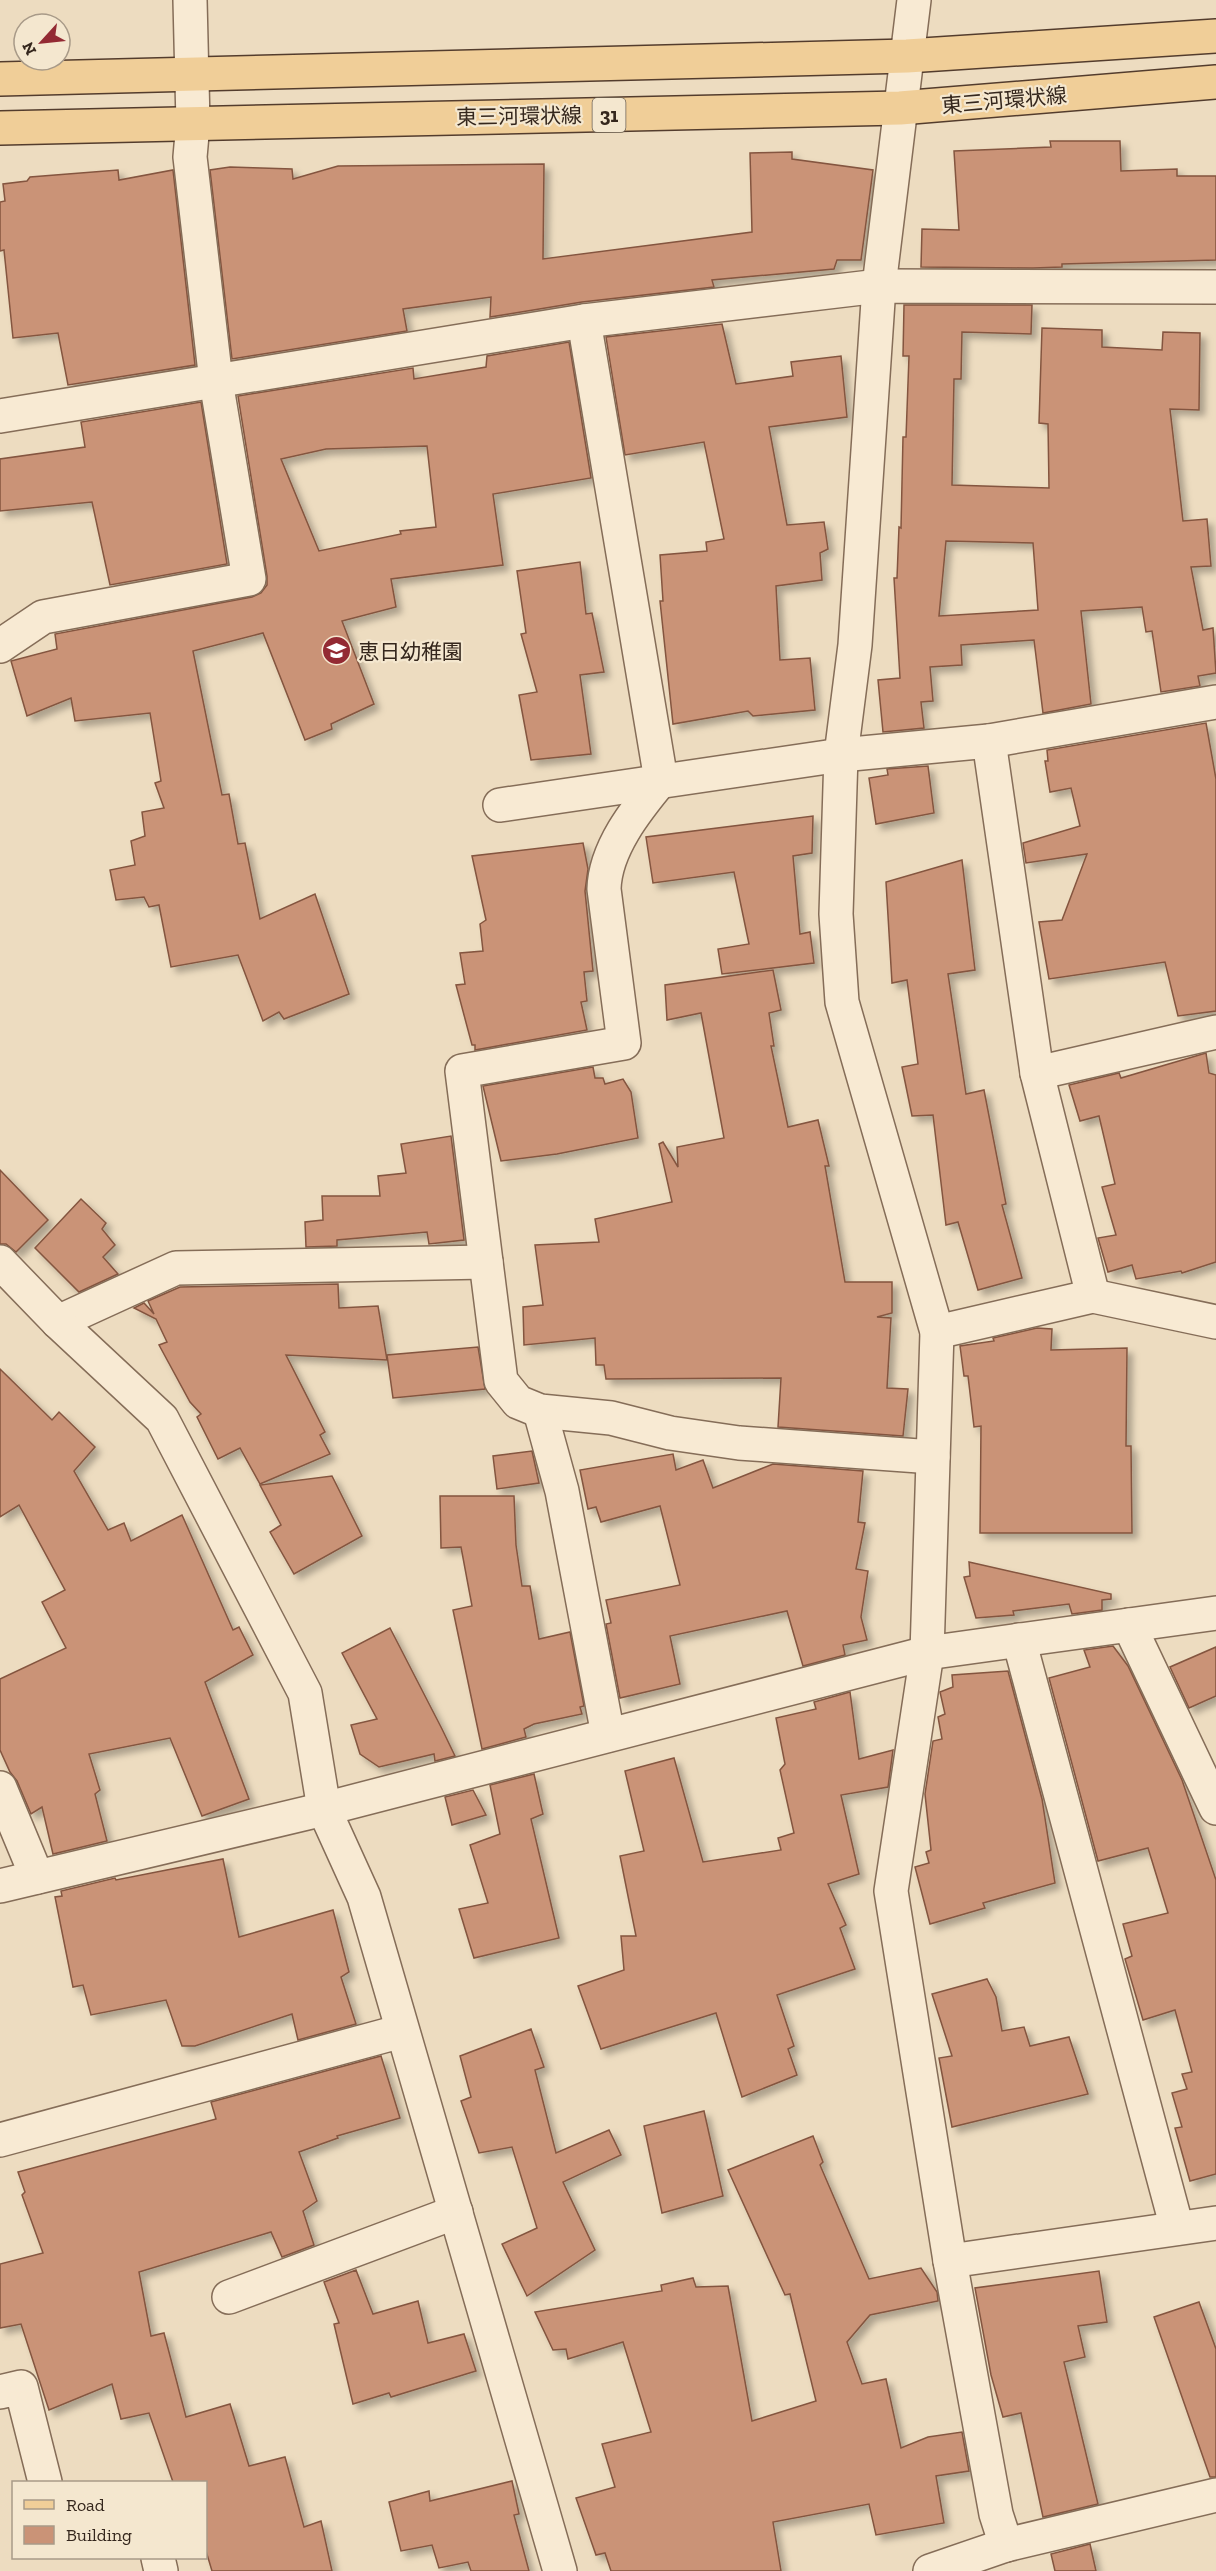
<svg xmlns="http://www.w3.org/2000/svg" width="1216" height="2571" viewBox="0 0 1216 2571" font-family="'Zilla Slab','Noto Sans JP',serif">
<defs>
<filter id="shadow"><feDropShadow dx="5.5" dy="5.5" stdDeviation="3" flood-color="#0004"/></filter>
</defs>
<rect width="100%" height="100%" fill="#eddcc0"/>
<g fill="#ca9377" stroke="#84553f" stroke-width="1.5" fill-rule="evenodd" filter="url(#shadow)">
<polygon points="1050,141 1120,141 1121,171 1177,169 1177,176 1216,176 1216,260 1062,264 1062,267 1033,268 921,267 922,229 959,230 954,151 1051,147"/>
<polygon points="792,152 792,159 873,170 861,260 837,260 834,269 712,280 714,287 582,302 490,317 491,297 403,309 407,331 232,359 210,170 230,167 292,169 293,179 338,166 544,164 543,259 752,232 750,153"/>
<polygon points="118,170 119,180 173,170 195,365 68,385 58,333 13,338 4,250 0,251 0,202 5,201 3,184 27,181 30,177"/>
<path d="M 904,305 L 1032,305 L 1031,334 L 962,332 L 961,379 L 954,379 L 952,485 L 1049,488 L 1048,424 L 1039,423 L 1042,328 L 1102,330 L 1102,347 L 1162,350 L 1163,332 L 1200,333 L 1199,410 L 1170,409 L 1183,521 L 1207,519 L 1211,566 L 1191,567 L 1203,630 L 1213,628 L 1216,673 L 1198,676 L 1200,686 L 1161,692 L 1152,631 L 1146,632 L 1142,607 L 1081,611 L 1091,704 L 1043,713 L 1034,640 L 961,645 L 962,665 L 930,667 L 933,701 L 921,702 L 924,728 L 883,732 L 878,680 L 900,678 L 894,578 L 897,578 L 899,527 L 901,528 L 903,437 L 906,437 L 909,356 L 903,356 ZM 946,541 L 1033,543 L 1038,610 L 939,616 Z"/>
<polygon points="722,324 736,384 793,376 791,362 841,356 847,417 769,427 787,525 824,522 828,549 820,553 822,580 776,586 780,660 810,658 815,710 753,716 748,711 673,724 660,601 663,601 660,555 707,551 706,542 724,539 704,442 625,455 606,337"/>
<path d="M 569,342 L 591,478 L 493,494 L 503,565 L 391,579 L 396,607 L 342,621 L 374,704 L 331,724 L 332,729 L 305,740 L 263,633 L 193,651 L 222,795 L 229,794 L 238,844 L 245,843 L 260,919 L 315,894 L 349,994 L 284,1019 L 279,1012 L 263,1021 L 238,955 L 171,967 L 159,905 L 149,907 L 144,897 L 116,900 L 110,870 L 135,865 L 131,841 L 145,836 L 142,812 L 164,808 L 155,783 L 161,781 L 150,713 L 75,721 L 71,698 L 27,716 L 11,661 L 57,649 L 55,634 L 252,597 L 261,593 L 267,585 L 267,576 L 238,396 L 413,368 L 414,379 L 486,367 L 487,356 ZM 427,446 L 436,527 L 400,531 L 401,534 L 319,551 L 281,459 L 326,449 Z"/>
<polygon points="201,402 227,564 110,585 92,502 0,511 0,459 85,447 81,422"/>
<polygon points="580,562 586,614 592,613 604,672 580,675 591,754 531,760 519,695 537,692 521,634 526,633 517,571"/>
<polygon points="1206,723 1216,779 1216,1011 1178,1016 1165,962 1049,979 1039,922 1062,920 1087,854 1026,863 1023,843 1080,826 1071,788 1050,792 1045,761 1048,761 1047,750"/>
<polygon points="928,766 934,813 876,824 869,778 888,775 887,769"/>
<polygon points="813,816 812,853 793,856 800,934 810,932 814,963 722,974 718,949 749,944 734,872 653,883 646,837"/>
<polygon points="583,843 588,869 585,891 593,971 584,972 587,1001 581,1002 587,1030 475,1050 475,1045 472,1045 456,985 465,984 460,953 483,951 480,924 486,920 472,856"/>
<polygon points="962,860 975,970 948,974 966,1094 984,1090 1006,1204 1002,1205 1022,1278 978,1290 958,1222 946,1225 933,1115 912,1116 902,1067 918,1064 907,980 892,983 886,882"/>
<polygon points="773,970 781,1010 769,1013 774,1046 771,1046 788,1127 818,1120 829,1166 825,1166 845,1282 892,1282 892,1313 877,1317 891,1318 887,1388 908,1389 903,1436 778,1427 781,1378 606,1379 604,1365 596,1365 595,1338 524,1345 523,1307 543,1305 535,1245 599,1242 595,1219 672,1202 659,1144 663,1142 678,1167 677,1147 724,1138 701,1013 667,1020 665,985"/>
<polygon points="1206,1053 1209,1073 1216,1075 1216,1262 1182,1273 1181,1271 1136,1279 1132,1265 1108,1272 1098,1238 1116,1235 1102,1187 1115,1184 1099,1116 1080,1121 1069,1085 1119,1073 1121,1078"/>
<polygon points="593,1067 595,1078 603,1078 605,1084 623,1079 631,1092 638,1138 557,1154 501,1161 483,1086"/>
<polygon points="451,1136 464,1240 429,1244 427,1232 337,1240 337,1246 306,1247 305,1222 323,1220 322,1196 380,1196 378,1176 406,1173 401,1144"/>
<polygon points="0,1170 48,1220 16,1252 6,1244 0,1244"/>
<polygon points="81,1199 106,1223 102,1229 115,1245 103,1257 118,1274 79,1292 35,1248"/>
<polygon points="338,1284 339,1308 378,1306 387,1360 286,1355 325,1432 320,1435 330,1454 260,1484 240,1448 218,1459 197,1417 201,1414 190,1402 159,1345 167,1342 156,1319 134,1308 144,1303 154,1314 148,1301 180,1287"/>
<polygon points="1037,1328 1052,1329 1051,1350 1127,1348 1126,1446 1131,1446 1132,1533 980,1533 981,1426 974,1427 968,1376 964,1376 960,1346 994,1341 993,1338"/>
<polygon points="478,1347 485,1389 393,1398 387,1355"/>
<polygon points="0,1369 52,1420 59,1412 95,1447 74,1471 108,1530 124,1523 131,1541 182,1515 233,1630 239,1627 253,1655 205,1682 249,1799 202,1816 170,1738 89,1754 100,1790 95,1794 107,1841 53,1854 42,1807 31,1814 17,1781 10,1772 0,1750 0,1679 66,1648 42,1602 65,1590 19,1505 0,1517"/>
<polygon points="532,1451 539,1483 497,1489 493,1456"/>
<polygon points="673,1454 676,1470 703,1460 713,1488 773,1464 863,1471 858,1522 865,1523 856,1569 868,1571 861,1617 867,1640 843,1645 845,1655 803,1666 787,1611 670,1636 680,1684 620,1698 606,1624 611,1623 606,1600 680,1585 660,1506 601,1522 596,1507 588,1509 580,1470"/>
<polygon points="332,1476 362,1536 294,1574 270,1532 281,1525 260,1485"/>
<polygon points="440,1496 514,1496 516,1545 522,1586 530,1586 539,1639 570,1632 584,1706 580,1707 582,1714 534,1724 524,1729 526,1737 482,1749 453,1610 472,1606 461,1547 441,1548"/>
<polygon points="969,1562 1111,1594 1111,1599 1102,1600 1102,1610 1072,1614 1069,1604 1013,1611 1014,1615 976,1618 964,1577 970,1576"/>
<polygon points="390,1628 442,1729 455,1756 435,1761 434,1754 379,1767 360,1754 351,1725 377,1719 342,1653"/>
<polygon points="1113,1646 1128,1666 1182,1780 1216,1880 1216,2174 1190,2181 1175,2128 1182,2127 1172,2093 1187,2089 1182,2074 1192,2072 1175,2010 1143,2020 1125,1959 1132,1956 1123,1924 1168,1913 1148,1848 1098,1861 1049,1678 1090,1667 1084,1650"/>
<polygon points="1216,1647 1216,1696 1189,1708 1170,1667"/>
<polygon points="1008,1671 1042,1799 1055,1883 983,1903 985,1908 930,1924 915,1867 929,1863 926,1852 931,1850 925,1794 933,1741 942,1739 938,1717 945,1714 940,1692 953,1687 952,1675"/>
<polygon points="850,1692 859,1759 893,1750 888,1787 841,1795 859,1874 828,1884 846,1925 840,1928 855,1969 777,1995 794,2046 788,2049 797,2075 742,2097 716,2013 601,2049 578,1986 624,1970 621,1936 636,1936 620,1856 644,1851 625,1771 674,1758 703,1862 781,1850 778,1838 794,1833 780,1770 785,1764 776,1718 816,1709 814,1702"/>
<polygon points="534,1774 543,1814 531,1819 559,1938 474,1958 459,1909 488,1903 470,1845 500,1834 490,1785"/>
<polygon points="473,1790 486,1815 452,1825 445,1797"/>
<polygon points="223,1859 239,1937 333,1910 349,1972 341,1977 356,2024 298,2040 292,2014 195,2046 182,2046 166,2000 91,2015 83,1985 73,1987 55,1897 62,1896 61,1891 115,1878 116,1880"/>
<polygon points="987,1979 996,1997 1002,2031 1024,2027 1030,2046 1069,2037 1088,2094 952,2127 939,2058 952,2056 932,1994"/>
<polygon points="531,2029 544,2067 535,2070 556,2153 609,2130 621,2155 563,2182 595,2250 527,2296 502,2244 537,2228 512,2147 479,2153 461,2101 471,2097 460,2056"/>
<polygon points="381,2056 400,2118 337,2136 338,2138 299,2152 317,2201 303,2211 314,2245 282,2257 271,2232 139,2272 151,2336 164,2333 186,2417 230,2404 249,2466 285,2457 304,2527 321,2521 332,2571 212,2571 206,2551 206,2482 173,2482 149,2413 121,2419 112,2384 49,2410 21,2324 0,2328 0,2264 43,2253 22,2195 25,2192 18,2172 216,2119 211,2102"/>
<polygon points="704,2111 723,2196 662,2213 644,2126"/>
<polygon points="813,2136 823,2162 820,2165 869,2279 921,2268 937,2292 938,2301 870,2315 847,2342 862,2384 886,2379 901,2448 928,2437 962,2432 969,2471 936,2476 944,2523 876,2535 869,2504 773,2522 781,2571 611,2571 605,2553 596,2555 576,2498 615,2487 602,2444 651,2432 623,2342 568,2359 566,2349 553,2350 535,2312 662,2291 661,2285 693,2278 696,2287 728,2286 752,2421 816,2401 790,2294 785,2295 728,2170"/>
<polygon points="356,2270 373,2314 418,2301 428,2343 464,2334 476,2371 391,2397 389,2393 353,2404 334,2324 339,2323 324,2282"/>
<polygon points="1099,2271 1107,2322 1078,2326 1085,2357 1064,2362 1098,2504 1043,2517 1021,2413 1003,2417 991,2375 975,2288"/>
<polygon points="1199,2302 1216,2349 1216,2477 1210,2477 1154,2317"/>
<polygon points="512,2481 519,2514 514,2515 529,2571 471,2571 468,2562 439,2568 432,2545 401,2551 389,2502 429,2491 430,2501"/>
<polygon points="1090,2544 1096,2571 1055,2571 1051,2554"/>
</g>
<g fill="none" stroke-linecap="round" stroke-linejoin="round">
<defs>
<g id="minor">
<polyline points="914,0 879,286 855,645 841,755 836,914 842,1002 937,1332 927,1653 891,1891 950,2261 996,2514 1006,2545"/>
<path d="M 584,321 L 661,780 C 636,810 605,849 604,889 L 624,1043 L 462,1071 L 501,1381 L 518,1402 L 540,1411 L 611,1418 L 670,1433 L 739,1443 L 933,1457"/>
<polyline points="0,416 584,321 879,286 1216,287"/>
<polyline points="0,646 43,617 249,579 216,381 190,157 193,123 190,0"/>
<polyline points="989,741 1037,1073 1093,1296"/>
<polyline points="500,805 841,755 989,741 1216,702"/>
<polyline points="1037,1073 1216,1032"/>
<polyline points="58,1322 176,1268 486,1262"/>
<polyline points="937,1332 1093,1296 1216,1322"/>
<polyline points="540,1411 562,1491 608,1735"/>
<polyline points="1129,1625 1216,1808"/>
<polyline points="1019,1640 1177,2228"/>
<polyline points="0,1788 37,1877"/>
<polyline points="0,1886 324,1809 927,1653 1216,1613"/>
<polyline points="0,2140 402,2031"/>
<polyline points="950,2261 1216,2223"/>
<polyline points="229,2297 456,2212"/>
<polyline points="0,2392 21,2387 45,2482"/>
<polyline points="158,2558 161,2571"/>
<polyline points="930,2571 1006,2545 1216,2495"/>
</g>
<polyline id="tertiary" points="0,1262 58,1322 162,1419 305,1693 324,1809 364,1897 560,2571"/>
<g id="primary">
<polyline points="0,79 907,56 1216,36"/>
<polyline points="0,128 900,108 1216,82"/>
</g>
</defs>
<use href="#minor" stroke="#856d58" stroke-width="36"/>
<use href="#tertiary" stroke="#856d58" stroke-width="36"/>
<use href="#primary" stroke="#533c2d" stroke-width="36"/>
<use href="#minor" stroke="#f8ead3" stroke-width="33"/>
<use href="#tertiary" stroke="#f8ead3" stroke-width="33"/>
<use href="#primary" stroke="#f0ce98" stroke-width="33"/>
</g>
<defs>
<symbol id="school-disc" viewBox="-11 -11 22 22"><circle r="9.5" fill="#932a33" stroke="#f4e7cf"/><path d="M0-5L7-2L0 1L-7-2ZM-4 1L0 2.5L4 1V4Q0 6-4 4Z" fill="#fff"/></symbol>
</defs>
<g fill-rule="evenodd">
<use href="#school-disc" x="320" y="634" width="33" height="33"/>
</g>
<g text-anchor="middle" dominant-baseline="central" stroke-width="4.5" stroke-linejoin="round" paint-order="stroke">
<rect fill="#f4e7cf" stroke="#6e6152" stroke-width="1.5" x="592.5" y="98" width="33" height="34" rx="4.5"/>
<g font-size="20" font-weight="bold" fill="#35271d">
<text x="609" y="115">31</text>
</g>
<g font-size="21" fill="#35271d" stroke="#f4e7cf">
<text transform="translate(1004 100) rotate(-5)">東三河環状線</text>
<text transform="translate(519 116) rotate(-1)">東三河環状線</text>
</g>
<g font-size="21" fill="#35271d" stroke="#f4e7cf" text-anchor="start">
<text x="358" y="651">恵日幼稚園</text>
</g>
</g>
<rect x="12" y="2481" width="195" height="78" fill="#f4e7cf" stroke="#a89a88" stroke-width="1.5"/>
<rect x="24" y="2500" width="30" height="9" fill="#f0ce98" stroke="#a89a88" stroke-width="1.5"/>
<text x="66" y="2511" font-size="18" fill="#35271d">Road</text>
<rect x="24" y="2526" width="30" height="18" fill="#ca9377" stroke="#a89a88" stroke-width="1.5"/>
<text x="66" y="2541" font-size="18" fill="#35271d">Building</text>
<g transform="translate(42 42) rotate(243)"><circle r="28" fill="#f4e7cf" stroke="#a89a88" stroke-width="1.5"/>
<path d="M0-4.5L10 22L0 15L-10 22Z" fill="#932a33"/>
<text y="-9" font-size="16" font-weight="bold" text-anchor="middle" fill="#35271d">N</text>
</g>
</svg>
